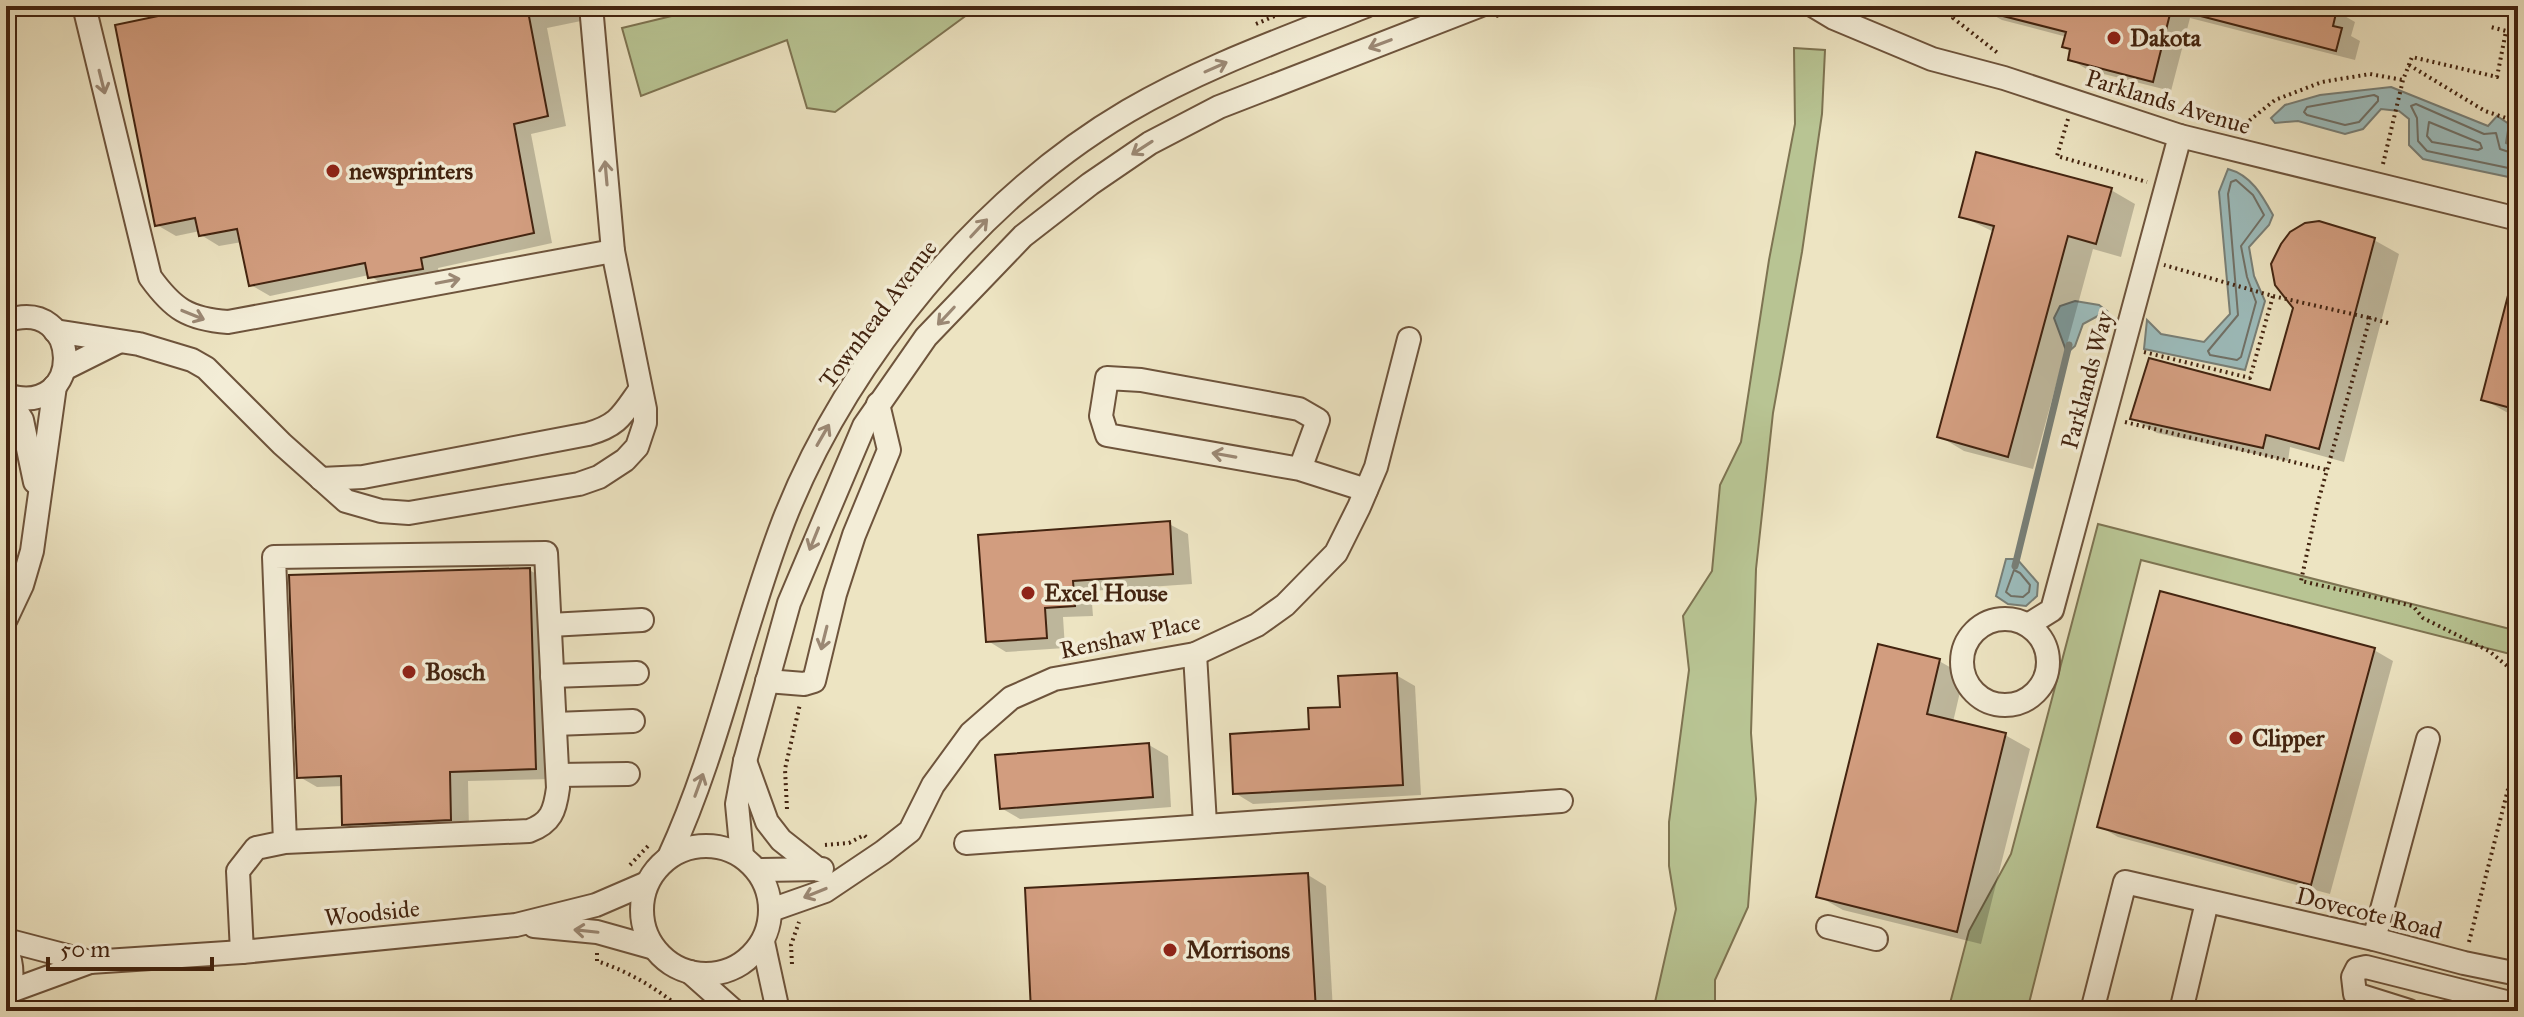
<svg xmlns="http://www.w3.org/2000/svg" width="2524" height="1017" viewBox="0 0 2524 1017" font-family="'IM FELL Great Primer',serif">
<rect width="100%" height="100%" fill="#ede4c2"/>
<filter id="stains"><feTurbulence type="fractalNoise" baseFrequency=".0025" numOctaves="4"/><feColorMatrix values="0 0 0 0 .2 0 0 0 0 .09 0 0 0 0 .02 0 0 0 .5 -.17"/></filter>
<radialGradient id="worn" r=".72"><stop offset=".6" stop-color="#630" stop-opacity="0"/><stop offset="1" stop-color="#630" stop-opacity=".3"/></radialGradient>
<g fill="#b8c493" stroke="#7e7452" stroke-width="2">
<polygon points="713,6 979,6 835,112 807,108 787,40 641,96 622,28"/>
<polygon points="1794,48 1825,50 1822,114 1802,252 1773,413 1756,569 1751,733 1756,799 1748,907 1715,980 1715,1011 1653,1011 1676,909 1669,866 1669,822 1689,670 1683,616 1712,571 1720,485 1741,442 1769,260 1795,124"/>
<polygon points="2098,524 2518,631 2518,656 2141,560 2027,1011 1948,1011 1969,931 2011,854"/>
</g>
<g fill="#9cbcbc" stroke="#787f77" stroke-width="2">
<polygon points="2391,87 2488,126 2497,116 2509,124 2506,143 2518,149 2518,179 2423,159 2409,145 2409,119 2399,111 2381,109 2363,129 2345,134 2298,121 2275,123 2271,118 2285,105 2320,95"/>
<path d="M 2228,169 C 2251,175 2262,195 2273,215 L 2269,225 L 2249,247 L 2254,276 L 2265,301 L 2245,370 L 2144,349 L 2147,320 L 2161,334 L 2204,342 L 2230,314 L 2219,192 Z"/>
<polygon points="2075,301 2099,305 2107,311 2083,324 2075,346 2067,353 2054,318 2060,306"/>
<polygon points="2006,559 2017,559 2038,583 2037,596 2026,606 2008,604 1996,596"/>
</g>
<g fill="#0003">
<polygon points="216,6 578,6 581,21 547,28 566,126 531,134 552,243 438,268 441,279 388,288 369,275 270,296 251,285 242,242 219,246 201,235 200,231 176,236 157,225"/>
<polygon points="1985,6 2317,6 2336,11 2355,22 2351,36 2360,41 2355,60 2190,18 2171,91 2088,70 2070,59 2072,51 2064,46 2067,37 2002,20 1984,10"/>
<polygon points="2111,190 2135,204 2121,257 2093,249 2033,469 1964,451 1939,436 1994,232 1961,216"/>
<polygon points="2374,240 2399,254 2344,462 2290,447 2288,461 2157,433 2132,418 2271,392"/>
<polygon points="2518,265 2518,416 2508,413 2483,399"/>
<polygon points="1169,524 1188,534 1192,584 1091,591 1093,616 1063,617 1065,648 1006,652 988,641 980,537"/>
<polygon points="529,570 548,580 554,779 468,781 469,830 363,835 344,824 343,786 317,787 298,776"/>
<polygon points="2374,650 2393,661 2330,894 2118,837 2099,826"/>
<polygon points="1939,661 1964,675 1953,722 2005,735 2030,749 1981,944 1843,910 1818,896"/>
<polygon points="1396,675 1415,686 1421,795 1253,804 1235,793 1311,731"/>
<polygon points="1149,745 1168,756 1171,807 1020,819 1001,808"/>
<polygon points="1308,875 1326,886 1333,1011 1033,1011"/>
</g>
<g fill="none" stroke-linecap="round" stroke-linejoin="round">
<g stroke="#707066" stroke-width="2">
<polygon points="2374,95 2378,97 2378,101 2359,122 2345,125 2307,115 2304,112 2307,107"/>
<polygon points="2429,122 2480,143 2482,148 2478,150 2432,142 2427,136"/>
<polyline points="2518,155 2500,149 2496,133 2484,134 2416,104 2411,106 2417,118 2418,141 2427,151 2518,170"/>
<polygon points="2236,180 2253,195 2264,215 2241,246 2247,277 2256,302 2241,357 2237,360 2210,355 2208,351 2238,315 2228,194 2231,182"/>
<polygon points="2014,570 2020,573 2030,585 2029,592 2023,597 2011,596 2006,592"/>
</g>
<polyline stroke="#787f77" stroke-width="7" points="2015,566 2069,345"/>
</g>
<g fill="#d29d7f" stroke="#432410" stroke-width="2">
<polygon points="206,6 527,6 548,116 514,124 534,233 421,258 423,269 368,278 365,263 249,286 237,229 199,236 195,218 155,226 115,25"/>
<polygon points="1988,6 2172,6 2153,82 2068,60 2070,49 2062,47 2066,32 1987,12"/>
<polygon points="2185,6 2325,6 2337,9 2333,26 2342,28 2336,51 2185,12"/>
<polygon points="1976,152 2112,188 2096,244 2068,236 2008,457 1937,437 1994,226 1959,217"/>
<polygon points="2319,221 2375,238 2319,449 2266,435 2263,448 2130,419 2149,358 2270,390 2293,308 2275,285 2271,264 2281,244 2290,232 2305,223"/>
<polygon points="2512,280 2518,281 2518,410 2481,400"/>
<polygon points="1170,521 1173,574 1073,581 1075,606 1045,608 1047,638 986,642 978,535"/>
<polygon points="530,568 536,769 450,772 451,820 342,825 341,776 297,778 289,575"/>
<polygon points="2160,591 2375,648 2311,885 2097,827"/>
<polygon points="1878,644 1940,659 1927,714 2006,733 1957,932 1816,897"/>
<polygon points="1397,673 1403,785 1233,794 1230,734 1309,729 1308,708 1340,707 1338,676"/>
<polygon points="1149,743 1153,797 1000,809 995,755"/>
<polygon points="1308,873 1316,1011 1031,1011 1025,888"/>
</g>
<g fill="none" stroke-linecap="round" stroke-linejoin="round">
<defs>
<g id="minor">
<path d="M 84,6 L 150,277 C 173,309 188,319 228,322 L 613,251"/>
<polyline points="1814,6 1834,18 1932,59 2004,78 2180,136 2518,219"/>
<path d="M 6,321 C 82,294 87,420 6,395"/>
<polyline points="55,331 139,344 192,360 206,368 282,444 346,501 381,511 409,513 579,484 599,477 625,460 637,447 645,423 645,409 613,251 591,6"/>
<polyline points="66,368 118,342"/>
<polyline points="6,395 22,420 35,482"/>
<polyline points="1300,469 1318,420 1299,409 1141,380 1107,378 1101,416 1107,435 1300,469 1366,490"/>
<path d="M 321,479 L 363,477 L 588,434 C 619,425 622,415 640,390"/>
<polyline points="6,619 22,585 32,551 55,386"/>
<circle cx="2005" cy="662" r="43"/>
<polyline points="550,625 642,620"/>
<polyline points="2028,625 2052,610 2180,136"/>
<polyline points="1195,654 1205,824"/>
<polyline points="552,676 637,673"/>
<polyline points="767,681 804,684 814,681 835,594 854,535 889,450 878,404"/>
<polyline points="555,724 633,721"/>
<polyline points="745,761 767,822 781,840 819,870"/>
<polyline points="558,775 628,774"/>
<polyline points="966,843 1561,801"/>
<circle cx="706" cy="910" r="64"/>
<polyline points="742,856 737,804 745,761 789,603 864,426 926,337 1023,236 1090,184 1150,143 1219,107 1479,6"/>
<path d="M 669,857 C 719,749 741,631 784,520 C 847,360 980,198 1128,111 C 1203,67 1286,38 1366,6"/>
<polyline points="757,870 822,869"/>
<polyline points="771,910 825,891 883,852 910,831 933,785 971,733 1011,698 1054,679 1195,654 1257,625 1285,605 1336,553 1359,507 1376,467 1409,339"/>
<polyline points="534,926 597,932 654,948"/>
<polyline points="1828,927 1876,939"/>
<polyline points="2374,939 2428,739"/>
<polyline points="6,940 90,962"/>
<polyline points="763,942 778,1011"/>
<path d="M 6,948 C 13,965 14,980 6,996"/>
<path d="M 242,952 L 238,871 L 256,848 L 285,842 L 529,831 C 551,823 555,811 558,788 L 546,553 L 274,557 L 285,842"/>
<polyline points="690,972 734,1011"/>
<polyline points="8,992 90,962 242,952 516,925 596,905 647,883"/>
<polyline points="2092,1011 2125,882 2374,939 2464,963 2518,974"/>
<polyline points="2181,1011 2207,902"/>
<polyline points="2409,1011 2355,994 2353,977 2357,969 2366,967 2518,1005"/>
</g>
</defs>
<use href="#minor" stroke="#6e543c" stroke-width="26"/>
<g stroke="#432410" stroke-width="4" stroke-dasharray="2 4" stroke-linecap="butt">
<polyline points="1956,6 1953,18 1999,54"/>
<polyline points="1496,16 1523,6"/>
<polyline points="1256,24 1298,6"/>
<polyline points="2409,65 2485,111 2518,122"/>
<polyline points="2068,119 2057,156 2147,182"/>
<polyline points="2240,128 2275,100 2322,82 2370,74 2403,80"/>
<polyline points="2383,164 2403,80 2412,57 2497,77 2506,31 2491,27"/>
<polyline points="2273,296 2370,318"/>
<polyline points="2388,323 2370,318 2318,502 2301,581 2413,606 2423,618 2489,651 2518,675"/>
<polyline points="2144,352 2250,378 2273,296 2164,265"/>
<polyline points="2125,422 2327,470"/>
<polyline points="787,809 785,769 800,704"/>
<polyline points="825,845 849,843 864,835 868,839"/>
<polyline points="630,865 649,845"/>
<polyline points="2469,942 2518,750"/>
<path d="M 597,953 L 597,961 C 630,972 658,989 684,1011"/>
<polyline points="792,964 791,945 799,922"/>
</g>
<use href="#minor" stroke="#f3edd7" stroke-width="22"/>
</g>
<defs><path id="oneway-shaft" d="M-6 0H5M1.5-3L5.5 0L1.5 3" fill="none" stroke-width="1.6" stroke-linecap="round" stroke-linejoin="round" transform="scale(2)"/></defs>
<g stroke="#9b8874">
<use href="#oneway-shaft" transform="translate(1380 44) rotate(159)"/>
<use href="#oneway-shaft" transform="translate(1216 67) rotate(-24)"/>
<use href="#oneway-shaft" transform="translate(102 82) rotate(76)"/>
<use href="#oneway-shaft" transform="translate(1142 148) rotate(147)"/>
<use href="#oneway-shaft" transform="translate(606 173) rotate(-95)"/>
<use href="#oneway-shaft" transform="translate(979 228) rotate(-47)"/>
<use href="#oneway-shaft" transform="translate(448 281) rotate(-11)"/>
<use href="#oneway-shaft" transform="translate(193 315) rotate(22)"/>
<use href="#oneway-shaft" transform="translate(946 316) rotate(133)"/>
<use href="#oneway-shaft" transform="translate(823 435) rotate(-60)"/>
<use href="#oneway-shaft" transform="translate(1224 455) rotate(-170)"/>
<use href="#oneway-shaft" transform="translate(814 539) rotate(112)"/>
<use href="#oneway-shaft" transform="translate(824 638) rotate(104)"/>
<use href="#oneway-shaft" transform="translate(699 785) rotate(-70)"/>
<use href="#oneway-shaft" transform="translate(815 893) rotate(158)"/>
<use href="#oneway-shaft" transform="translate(586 931) rotate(-174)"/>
</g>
<g fill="#8f2418" stroke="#f3edd7" stroke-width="3">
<circle cx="2114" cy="38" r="8"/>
<circle cx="333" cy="171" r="8"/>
<circle cx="1028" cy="593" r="8"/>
<circle cx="409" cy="672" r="8"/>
<circle cx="2236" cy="738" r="8"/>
<circle cx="1170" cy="950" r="8"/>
</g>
<g text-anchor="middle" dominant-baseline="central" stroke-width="7" stroke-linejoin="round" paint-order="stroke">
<g font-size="24" font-weight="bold" fill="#432410" stroke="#f3edd7" text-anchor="start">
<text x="2130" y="38">Dakota</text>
<text x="349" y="171">newsprinters</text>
<text x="1044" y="593">Excel House</text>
<text x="425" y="672">Bosch</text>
<text x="2252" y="738">Clipper</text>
<text x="1186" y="950">Morrisons</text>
</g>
<g font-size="24" fill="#432410" stroke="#f3edd7">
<text transform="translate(2168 102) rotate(17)">Parklands Avenue</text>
<text transform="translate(878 314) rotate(-53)">Townhead Avenue</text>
<text transform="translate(2087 380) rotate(-75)">Parklands Way</text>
<text transform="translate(1130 636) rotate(-12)">Renshaw Place</text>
<text transform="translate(372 913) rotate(-6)">Woodside</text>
<text transform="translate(2369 913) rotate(14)">Dovecote Road</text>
</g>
</g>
<rect width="2524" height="1017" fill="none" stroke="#ede4c2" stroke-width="32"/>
<rect x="8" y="8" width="2508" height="1001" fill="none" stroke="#432410" stroke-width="4"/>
<rect x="16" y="16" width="2492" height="985" fill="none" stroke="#432410" stroke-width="2"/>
<path d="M48 957v12h164v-12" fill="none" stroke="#432410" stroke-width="4"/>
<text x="60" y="957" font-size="24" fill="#432410" stroke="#f3edd7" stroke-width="6" paint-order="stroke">50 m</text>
<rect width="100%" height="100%" filter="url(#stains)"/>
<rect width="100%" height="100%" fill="url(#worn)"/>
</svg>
